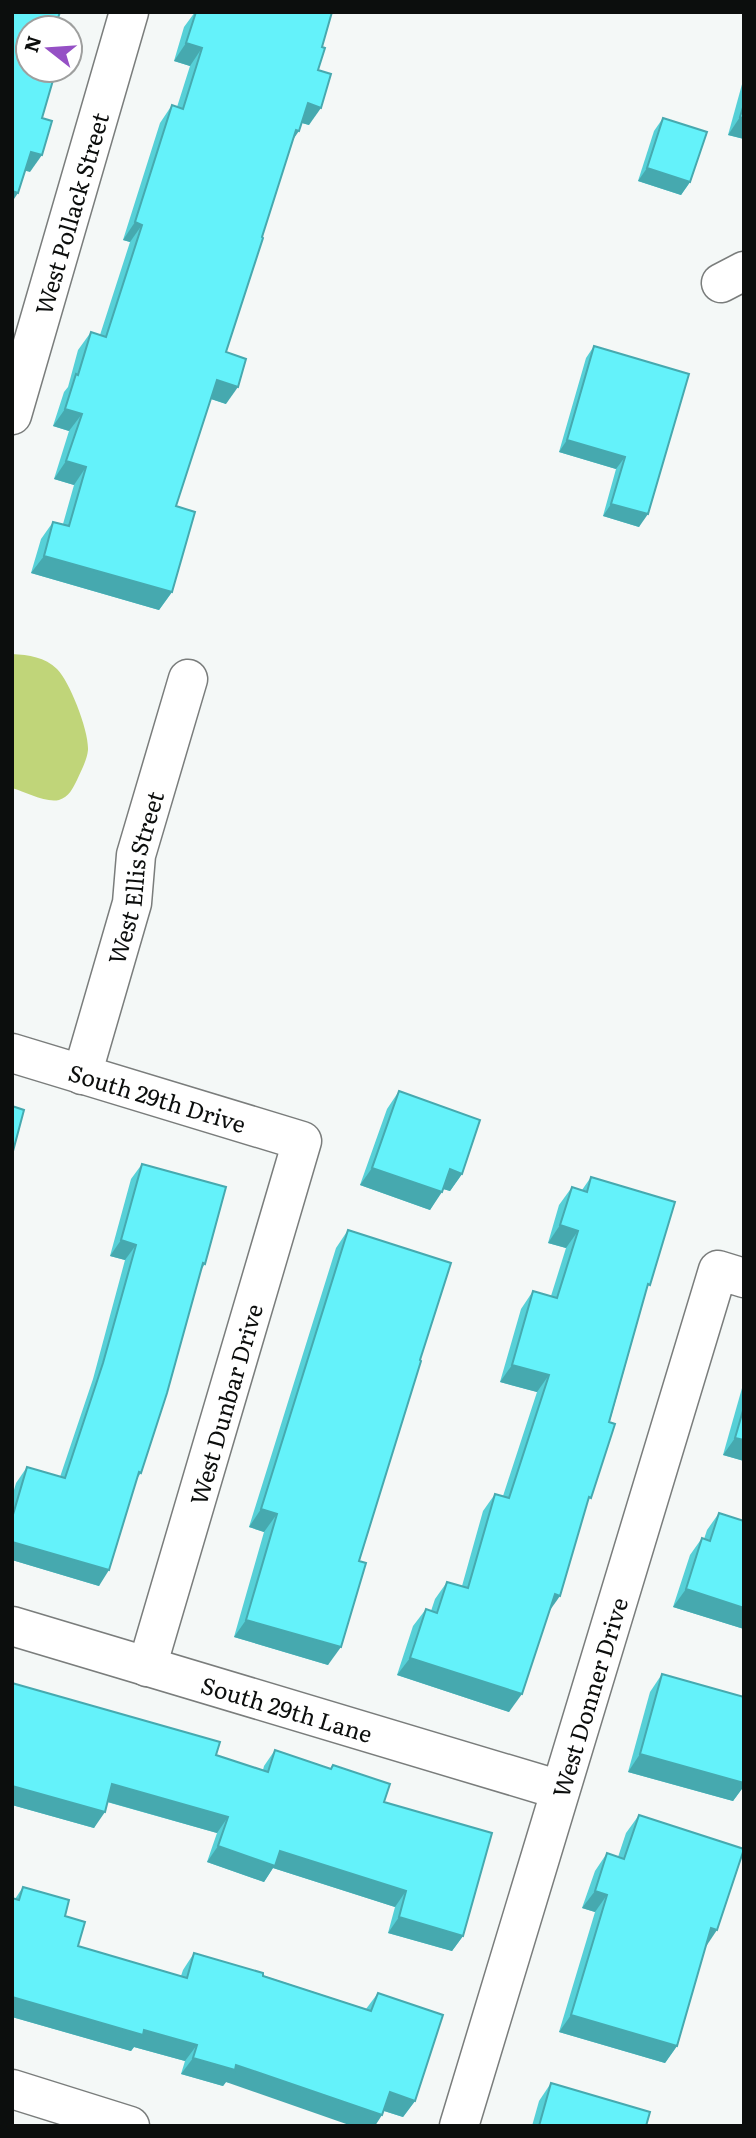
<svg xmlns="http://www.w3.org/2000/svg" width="756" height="2138" viewBox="0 0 756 2138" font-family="Literata,serif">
<rect width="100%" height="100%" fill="#f4f8f7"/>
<path fill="#c0d579" d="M 12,654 C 29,655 45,657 57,669 C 70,682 89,731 88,750 C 87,760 81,771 77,780 C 73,788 69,797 59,800 C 45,803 26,792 12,788 Z"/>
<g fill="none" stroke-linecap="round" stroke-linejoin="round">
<defs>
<g id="minor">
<polyline points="721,283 744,271"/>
<path id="s1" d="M 12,415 L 129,12"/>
<path id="s2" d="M 12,1053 L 302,1141 L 147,1667"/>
<path id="s3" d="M 82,1075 L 132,903 L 136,855 L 188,679"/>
<path id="s4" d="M 12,1626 L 560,1790"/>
<polyline points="12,2089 130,2126"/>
<path id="s5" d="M 459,2126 L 718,1270 L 744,1278"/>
</g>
</defs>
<use href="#minor" stroke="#7a7d7c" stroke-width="41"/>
<use href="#minor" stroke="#fff" stroke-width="38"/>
</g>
<g fill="#56d0d7">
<polygon points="195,12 332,12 322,47 309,125 302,123 292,141 226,352 226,404 211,399 176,506 172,592 159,610 31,573 41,539 53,522 63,524 74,485 54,479 69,431 53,426 64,392 68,387 78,350 91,332 100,335 130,242 123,240 160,123 172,105 177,107 190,66 174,61 184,27"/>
<polygon points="744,77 744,139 728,135"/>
<polygon points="663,118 690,182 681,195 638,181 654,131"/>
<polygon points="594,346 689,374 639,527 603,516 616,469 559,452 586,358"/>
<polygon points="399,1091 462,1174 450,1191 443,1189 430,1210 360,1185 387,1109"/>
<polygon points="142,1164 205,1264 201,1270 141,1473 136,1480 99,1586 12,1560 12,1497 16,1483 27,1467 60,1477 93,1379 125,1260 110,1256 131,1179"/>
<polygon points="591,1177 646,1292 587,1503 549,1613 509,1712 397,1675 413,1626 426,1609 431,1611 435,1599 447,1582 462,1586 483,1511 495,1494 503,1496 537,1392 500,1382 521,1309 533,1291 551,1296 566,1248 548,1243 559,1205 572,1187 582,1190"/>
<polygon points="348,1230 420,1360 328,1665 234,1637 264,1532 249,1527 336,1248"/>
<polygon points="744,1381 744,1461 723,1455"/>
<polygon points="719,1513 744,1521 744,1629 673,1607 690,1555 702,1538 704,1539 707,1530"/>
<polygon points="662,1674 744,1697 744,1786 733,1801 628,1772 650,1692"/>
<polygon points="275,1750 330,1769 333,1765 384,1802 463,1936 452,1951 388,1933 395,1907 273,1868 264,1882 207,1862 217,1833 107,1802 94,1828 12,1805 216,1755 263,1770 264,1766"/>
<polygon points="639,1815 705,1948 677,2046 665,2063 559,2032 595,1912 582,1908 595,1871 607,1853 618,1857 626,1833"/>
<polygon points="23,1887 65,1916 78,1946 181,1976 183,1970 194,1953 366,2009 378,1993 415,2101 403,2117 384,2111 226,2082 223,2086 181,2074 185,2061 134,2047 131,2051 12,2017 12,1898 15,1899"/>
<polygon points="551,2083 646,2126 532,2126 539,2101"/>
</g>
<g fill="#46a9af">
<polygon points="186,43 202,48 190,66 174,61"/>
<polygon points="308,103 321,108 309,125 295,121"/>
<polygon points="740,117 744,118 744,139 728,135"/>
<polygon points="296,130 299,131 287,148"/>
<polygon points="31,152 42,155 30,172 19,169"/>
<polygon points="647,168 690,182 681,195 638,181"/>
<polygon points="12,191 18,193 12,202"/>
<polygon points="135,222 142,225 130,242 123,240"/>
<polygon points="217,380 238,387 226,404 205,397"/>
<polygon points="65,409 82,414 69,431 53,426"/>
<polygon points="567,440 625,457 616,469 559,452"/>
<polygon points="66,461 86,467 74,485 54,479"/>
<polygon points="611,504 648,514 639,527 603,516"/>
<polygon points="44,556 172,592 159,610 31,573"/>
<polygon points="372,1168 442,1192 430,1210 360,1185"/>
<polygon points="450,1169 462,1174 450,1191 437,1187"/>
<polygon points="560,1225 578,1231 566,1248 548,1243"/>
<polygon points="121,1240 136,1245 125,1260 110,1256"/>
<polygon points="512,1365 549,1375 537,1392 500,1382"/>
<polygon points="735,1438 744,1440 744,1461 723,1455"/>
<polygon points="261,1509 277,1514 264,1532 249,1527"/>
<polygon points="12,1542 109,1570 99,1586 12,1560"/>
<polygon points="686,1589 744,1608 744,1629 673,1607"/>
<polygon points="555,1594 560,1596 548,1613"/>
<polygon points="246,1620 341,1647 328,1665 234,1637"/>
<polygon points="410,1658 522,1694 509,1712 397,1675"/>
<polygon points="640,1754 744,1783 744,1786 733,1801 628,1772"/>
<polygon points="112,1784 228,1817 217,1833 101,1800"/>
<polygon points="12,1786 105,1812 94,1828 12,1805"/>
<polygon points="218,1846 280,1851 406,1891 395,1907 273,1868 264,1882 207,1862"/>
<polygon points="595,1891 607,1895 595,1912 582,1908"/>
<polygon points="399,1917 463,1936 452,1951 388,1933"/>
<polygon points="711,1928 717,1930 705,1948"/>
<polygon points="12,1997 144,2030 197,2045 185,2061 134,2047 131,2051 12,2017"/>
<polygon points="571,2015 677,2046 665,2063 559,2032"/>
<polygon points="193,2058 236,2065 382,2115 375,2126 352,2126 226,2082 223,2086 181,2074"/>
<polygon points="390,2092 415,2101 403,2117 378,2109"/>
</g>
<g fill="#64f2fa" stroke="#46a9af" stroke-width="2">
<polygon points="12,12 60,12 55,27 57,28 28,28 28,70 56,70 42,118 52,121 42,155 31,152 18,193 12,191"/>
<polygon points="196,12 209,13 209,12 332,12 322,47 325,48 318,70 331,74 321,108 308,103 299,131 296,130 262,237 263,238 226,352 246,359 238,387 217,380 176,506 195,512 172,592 44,556 53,522 69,526 86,467 66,461 82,414 65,409 76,374 78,375 91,332 106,337 142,225 135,222 172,105 183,109 202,48 186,43"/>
<polygon points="744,104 744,118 740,117"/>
<polygon points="663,118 707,132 690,182 647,168"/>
<polygon points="594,346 689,374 648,514 611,504 625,457 567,440"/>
<polygon points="399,1091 480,1120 462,1174 450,1169 442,1192 372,1168"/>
<polygon points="12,1106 24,1110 12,1155"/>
<polygon points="142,1164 226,1187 205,1264 203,1263 167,1393 141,1473 139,1472 109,1570 12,1542 12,1518 27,1467 65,1478 103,1363 136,1245 121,1240"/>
<polygon points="591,1177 675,1202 650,1285 648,1284 609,1422 615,1424 591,1498 589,1497 560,1596 555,1594 522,1694 410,1658 426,1609 437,1613 447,1582 468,1588 495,1494 509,1498 549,1375 512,1365 533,1291 557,1298 578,1231 560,1225 572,1187 587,1192"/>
<polygon points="348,1230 451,1263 420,1360 421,1361 359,1561 366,1563 341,1647 246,1620 277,1514 261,1509"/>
<polygon points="744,1407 744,1440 735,1438"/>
<polygon points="719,1513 744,1521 744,1608 686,1589 702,1538 710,1541"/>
<polygon points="662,1674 744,1697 744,1783 640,1754"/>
<polygon points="12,1683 220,1742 216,1755 268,1772 275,1750 331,1769 333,1765 390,1784 384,1802 492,1833 463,1936 399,1917 406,1891 280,1851 275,1866 218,1846 228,1817 112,1784 105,1812 12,1786"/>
<polygon points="639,1815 744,1849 717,1930 711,1928 677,2046 571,2015 607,1895 595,1891 607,1853 624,1859"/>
<polygon points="23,1887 69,1900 65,1916 85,1922 78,1946 187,1978 194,1953 263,1973 263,1976 371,2011 378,1993 443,2015 415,2101 390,2092 382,2115 236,2065 235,2070 193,2058 197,2045 144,2030 143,2035 12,1997 12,1898 19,1900"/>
<polygon points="551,2083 650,2112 646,2126 539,2126"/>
</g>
<g text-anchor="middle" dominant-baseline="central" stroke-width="6" stroke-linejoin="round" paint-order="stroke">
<g font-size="23" fill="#0c0e0d" stroke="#fff">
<text stroke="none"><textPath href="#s1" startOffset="210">West Pollack Street</textPath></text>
<text stroke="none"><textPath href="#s3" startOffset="205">West Ellis Street</textPath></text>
<text stroke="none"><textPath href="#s2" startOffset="152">South 29th Drive</textPath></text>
<text transform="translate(225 1404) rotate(-74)">West Dunbar Drive</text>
<text stroke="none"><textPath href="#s5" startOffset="448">West Donner Drive</textPath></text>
<text stroke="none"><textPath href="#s4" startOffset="287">South 29th Lane</textPath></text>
</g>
</g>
<rect width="756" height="2138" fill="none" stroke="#0c0e0d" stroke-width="28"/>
<g transform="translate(49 49) rotate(287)"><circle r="33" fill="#ffffff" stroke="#9e9f9e" stroke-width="2"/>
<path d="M0-5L12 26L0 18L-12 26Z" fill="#9550c5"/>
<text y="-10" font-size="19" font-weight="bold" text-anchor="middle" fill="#0c0e0d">N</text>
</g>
</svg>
